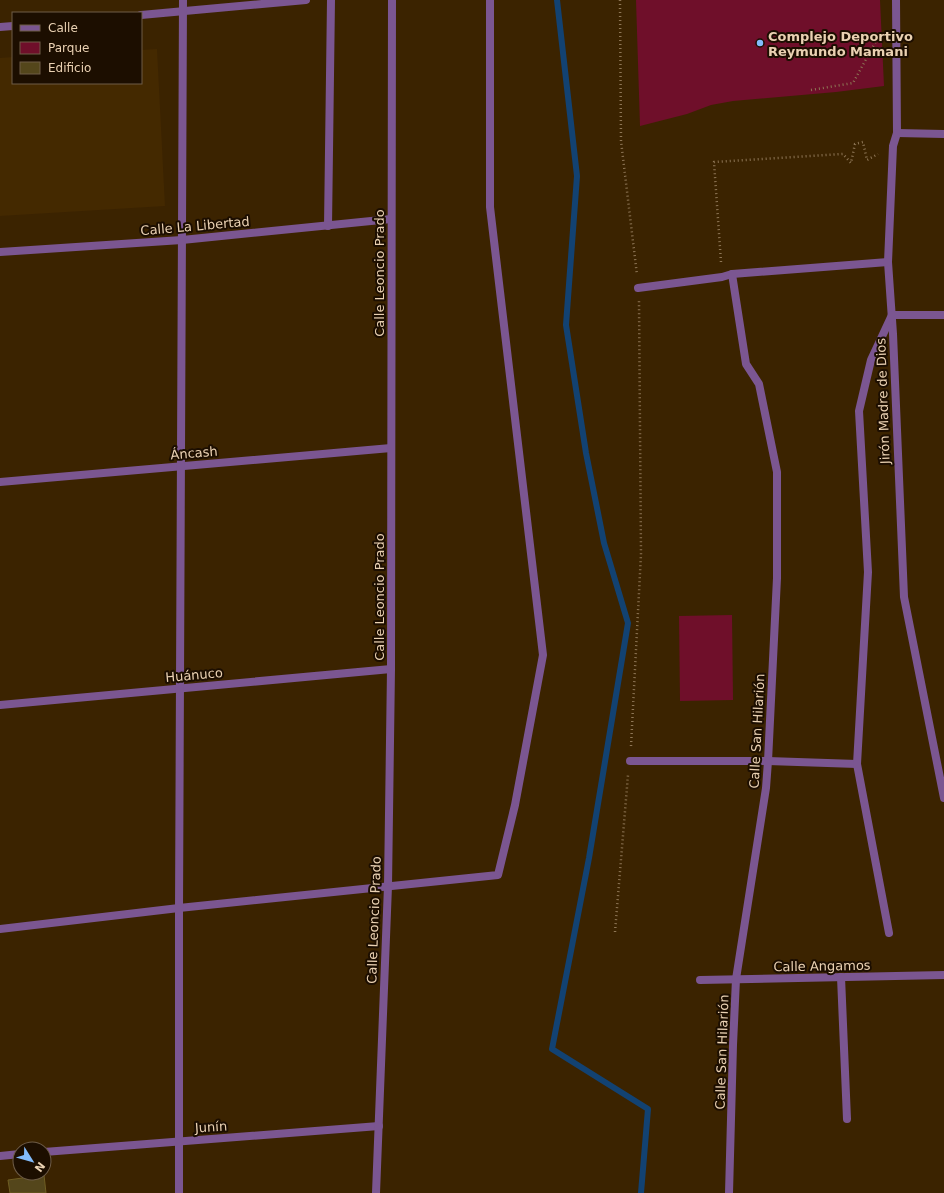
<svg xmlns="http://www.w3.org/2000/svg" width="944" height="1193" viewBox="0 0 944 1193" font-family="'DejaVu Sans',sans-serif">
<rect width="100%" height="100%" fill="#3b2300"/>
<polygon fill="#442900" points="157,49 165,206 0,216 0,58 13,57 13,83 141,83 141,50"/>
<g fill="#6f0f2a">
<polygon points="636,0 880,0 884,86 836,92 733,101 711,105 687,114 640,126"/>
<polygon points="732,615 733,700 680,701 679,616"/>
</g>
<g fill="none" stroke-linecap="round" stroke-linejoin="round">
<polyline stroke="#124272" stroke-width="6" points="557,0 577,176 566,325 586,453 604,543 628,623 589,858 552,1049 648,1109 641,1193"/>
</g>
<polygon fill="#54461b" stroke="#6f5d22" points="44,1175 46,1193 10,1193 8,1180"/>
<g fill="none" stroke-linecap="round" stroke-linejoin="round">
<g stroke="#8e7655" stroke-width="2.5" stroke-dasharray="1 3" stroke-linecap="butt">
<polyline points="620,0 621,141 637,275"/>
<polyline points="811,90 853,83 880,34 882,34"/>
<polyline points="721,262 714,162 843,154 851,163 855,144 863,142 867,160 878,154"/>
<polyline points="631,746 641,554 639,301"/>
<polyline points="615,932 628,775"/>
</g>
<polyline stroke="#7b5691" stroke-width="8" points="328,226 331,0"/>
<g stroke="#7b5691" stroke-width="8">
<polyline points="896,0 897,133 893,146 888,262 893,334 904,597 944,798"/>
<polyline points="141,15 306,0"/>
<polyline points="0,27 13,26"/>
<polyline points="897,133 944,134"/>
<polyline points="0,252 182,240 391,219"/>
<polyline points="638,288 722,277 732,274 888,262"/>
<polyline points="0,482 391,448"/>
<polyline points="0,705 391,669"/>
<polyline points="630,761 768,761 857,764"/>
<polyline points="0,929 179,908 498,875 515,805 543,655 490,207 490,0"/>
<polyline points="889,933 857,764 868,572 859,411 871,360 892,315 944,315"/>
<polyline points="841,977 847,1119"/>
<polyline points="700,980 944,975"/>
<polyline points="44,1152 379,1126"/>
<polyline points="0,1156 20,1154"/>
<polyline points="179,1193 179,908 183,0"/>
<polyline points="376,1193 388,886 391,669 392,0"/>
<polyline points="729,1193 733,1045 736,979 766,788 768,761 777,578 777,472 759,384 746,364 732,274"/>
</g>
</g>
<circle fill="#83bcfb" stroke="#1c0e00" stroke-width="1.5" cx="760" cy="43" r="4"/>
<g text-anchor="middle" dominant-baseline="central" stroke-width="4" stroke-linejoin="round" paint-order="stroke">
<g font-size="13" font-weight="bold" fill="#ead1b2" stroke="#1c0e00" text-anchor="start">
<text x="768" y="36">Complejo Deportivo<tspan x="768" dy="15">Reymundo Mamani</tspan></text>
</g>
<g font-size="13" fill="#ead1b2" stroke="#1c0e00">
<text transform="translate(195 226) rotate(-5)">Calle La Libertad</text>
<text transform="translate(379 273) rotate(-90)">Calle Leoncio Prado</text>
<text transform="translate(883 401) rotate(-92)">Jirón Madre de Dios</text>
<text transform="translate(194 453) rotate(-5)">Áncash</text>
<text transform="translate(379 597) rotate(-90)">Calle Leoncio Prado</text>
<text transform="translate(194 675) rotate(-5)">Huánuco</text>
<text transform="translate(757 731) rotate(-87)">Calle San Hilarión</text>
<text transform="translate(374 920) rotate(-88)">Calle Leoncio Prado</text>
<text transform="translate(822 966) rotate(-1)">Calle Angamos</text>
<text transform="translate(722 1052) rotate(-88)">Calle San Hilarión</text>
<text transform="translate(211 1127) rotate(-4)">Junín</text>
</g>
</g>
<rect x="12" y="12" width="130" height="72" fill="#1c0e00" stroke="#6e5c47"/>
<rect x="20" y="25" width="20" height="6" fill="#7b5691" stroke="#6e5c47"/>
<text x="48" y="32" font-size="12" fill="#ead1b2">Calle</text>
<rect x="20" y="42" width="20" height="12" fill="#6f0f2a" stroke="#6e5c47"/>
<text x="48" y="52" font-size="12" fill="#ead1b2">Parque</text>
<rect x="20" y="62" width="20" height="12" fill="#54461b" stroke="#6e5c47"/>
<text x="48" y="72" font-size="12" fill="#ead1b2">Edificio</text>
<g transform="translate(32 1161) rotate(127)"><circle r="19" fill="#1c0e00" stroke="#6e5c47"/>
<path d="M0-3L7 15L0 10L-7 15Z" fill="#83bcfb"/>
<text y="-6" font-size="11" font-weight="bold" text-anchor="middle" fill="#ead1b2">N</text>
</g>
</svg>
